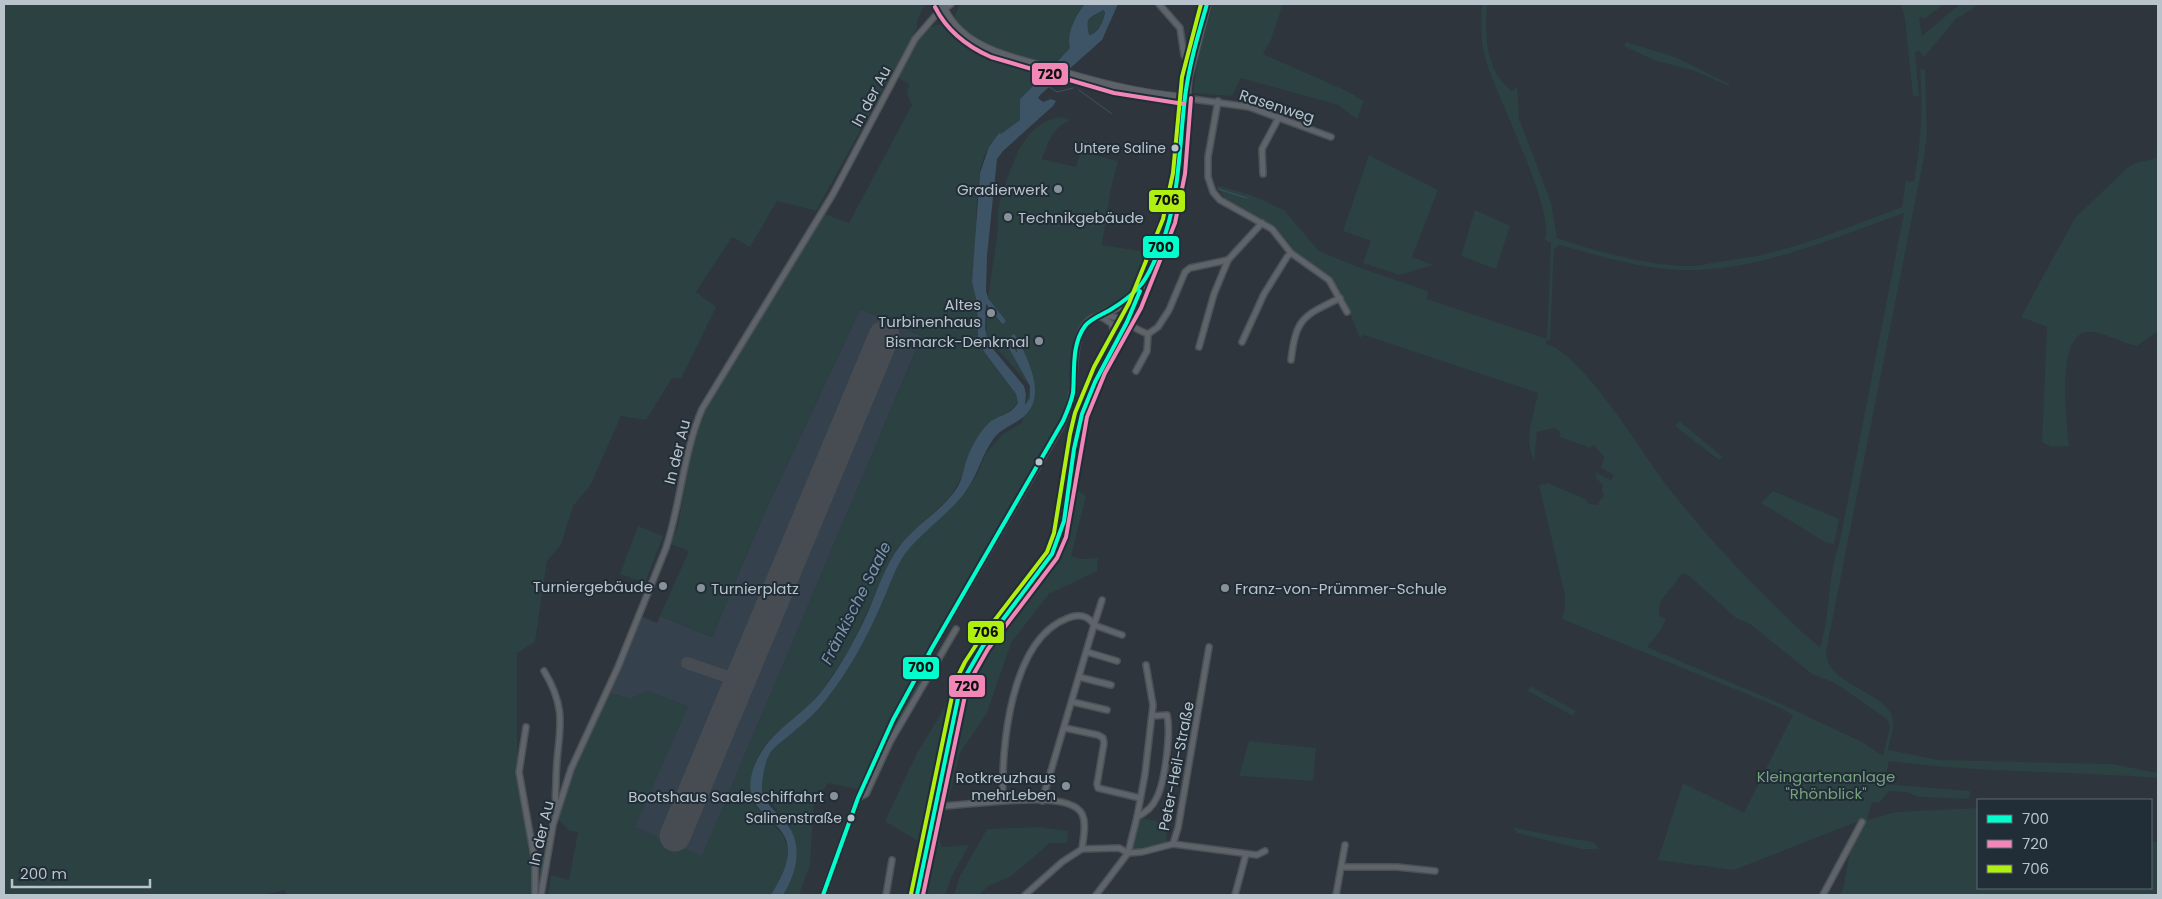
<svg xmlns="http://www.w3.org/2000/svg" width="2162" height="899" viewBox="0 0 2162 899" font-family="Poppins,sans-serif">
<rect width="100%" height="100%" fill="#2e353c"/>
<polygon fill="#35414c" points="860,309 922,336 702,857 635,827 630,699 608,693 641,616 657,623 660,616 712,637 761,520"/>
<g fill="#2b4142" fill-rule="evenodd">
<polygon points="4,4 925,4 917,20 917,28 816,211 777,201 750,247 732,237 696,292 716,307 681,379 672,378 646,420 621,416 590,486 573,506 561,545 547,561 535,642 517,653 517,753 534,851 545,855 538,895 287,895 285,890 264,895 4,895"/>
<path d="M 960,4 L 1095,4 L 1074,20 L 1069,40 L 1071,47 L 1055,62 L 1051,63 C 1022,56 968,49 954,17 Z"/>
<polygon points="1213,4 1283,4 1271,40 1263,54 1349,92 1364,101 1357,119 1338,105 1241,78 1232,96 1193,93 1199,50"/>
<path d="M 1482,4 L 1487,4 C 1485,34 1485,72 1512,91 L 1517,87 L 1519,119 L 1551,202 L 1557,238 C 1590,250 1668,271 1702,265 C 1720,261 1742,259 1761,255 C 1810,244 1856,224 1902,207 L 1906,180 L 1908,182 L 1914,181 C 1921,143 1923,108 1920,69 L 1925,70 L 1927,133 L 1924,157 L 1826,652 C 1826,685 1888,692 1893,719 C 1895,729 1889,741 1888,750 L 1939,760 L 2112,764 L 2158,773 L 2158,778 C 2069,771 1978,773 1889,761 L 1884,784 L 1970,791 L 1969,799 L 1919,797 L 1906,792 L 1889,791 L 1880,802 L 1872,802 L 1867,820 L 1895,812 L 1978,808 L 1978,888 L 2151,888 L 2151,840 L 2158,843 L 2158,895 L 1839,895 L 1843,890 L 1849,856 L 1862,822 L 1854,823 L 1734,870 L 1658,860 L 1683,783 L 1744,813 L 1793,715 L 1776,706 L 1562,619 L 1565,607 L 1565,596 L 1539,485 L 1548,483 L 1585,499 L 1589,504 L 1597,505 L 1604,495 L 1602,491 L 1603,485 L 1597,479 L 1595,472 L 1611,480 L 1614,475 L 1601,468 L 1604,457 L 1594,445 L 1590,448 L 1560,437 L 1559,431 L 1554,428 L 1537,432 L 1534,460 C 1523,439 1534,415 1538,393 L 1364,335 L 1360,338 L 1341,292 L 1329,275 L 1300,257 L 1275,226 L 1226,200 L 1216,185 L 1251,195 L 1284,210 L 1319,251 L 1361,268 L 1428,291 L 1427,299 L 1547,339 L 1551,243 L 1545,240 C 1555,210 1498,99 1487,64 C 1480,44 1481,24 1482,4 ZM 1904,213 L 1839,545 C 1827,577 1831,614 1820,647 C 1804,635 1790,620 1775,606 C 1737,569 1701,529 1668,487 C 1643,455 1583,353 1546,344 L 1547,340 L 1550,340 L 1554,249 L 1560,245 C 1599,256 1638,268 1679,270 C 1757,273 1832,238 1904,213 ZM 1682,574 L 1688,575 L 1736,618 L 1750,624 L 1812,674 L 1835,683 L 1887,719 L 1890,727 L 1883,756 L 1862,742 L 1777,702 L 1647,647 L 1661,630 L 1666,619 L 1659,616 L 1660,602 Z"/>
<polygon points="1901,4 1944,4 1924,19 1921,17 1919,19 1922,36 1960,4 1980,4 1956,19 1924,57 1919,51 1915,52 1919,96 1913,96 1905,19"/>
<path d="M 1103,10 L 1105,12 C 1104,21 1098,34 1088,35 C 1082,17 1092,19 1103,10 Z"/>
<path d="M 935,25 L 945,25 L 963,42 L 988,57 L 1044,74 L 1042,77 L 1033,81 L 1034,85 L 1020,99 L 1020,120 C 1011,129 999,135 991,145 C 976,163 978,196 976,218 L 978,222 L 972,282 L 977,303 L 978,339 L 985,353 L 1016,394 L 1018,403 L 1004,416 L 992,421 L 951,496 L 898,547 L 848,652 L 824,688 L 808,707 L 774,737 L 762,749 L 755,764 L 751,791 L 754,804 L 783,835 L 788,848 L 787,862 L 781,878 L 771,895 L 548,895 L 551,875 L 569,880 L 578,832 L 570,831 L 554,816 L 608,693 L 630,699 L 647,691 L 688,706 L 635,827 L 702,856 L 922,336 L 860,309 L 761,520 L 712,637 L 660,616 L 689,551 L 671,544 L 678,525 L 694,439 L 706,406 L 824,214 L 849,223 L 912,105 L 907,94 L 909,84 L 898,78 L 918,40 L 930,26 L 933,27 Z"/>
<polygon points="1626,42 1675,57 1729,84 1729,86 1692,70 1656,61 1624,46"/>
<path d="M 1061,117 L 1071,120 C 1052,127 1049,142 1042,159 L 1076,167 L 1083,140 L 1088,142 L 1086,153 L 1118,161 L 1111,188 L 1102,245 L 1154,253 L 1134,295 L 1086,324 L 1075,348 L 1068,398 L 1060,420 L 963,595 L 866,791 L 828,783 L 814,802 L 810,865 L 799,895 L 778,895 L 794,860 L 789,825 L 757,785 L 765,757 L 828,693 L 900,555 L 966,492 L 976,476 L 986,453 L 1003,434 L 1022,423 L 1030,386 L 986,336 L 988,298 L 998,228 C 996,212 1001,197 1006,182 C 1016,154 1028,121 1061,117 Z"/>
<polygon points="1369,155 1438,190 1412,257 1433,265 1400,275 1363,263 1371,241 1343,231"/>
<path d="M 2158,158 L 2158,331 L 2137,346 C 2122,343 2102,331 2088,332 C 2055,333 2067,423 2069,446 L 2051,447 L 2042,442 L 2047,327 L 2021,317 L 2075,218 L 2127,168 L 2135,163 Z"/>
<polygon points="1475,210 1510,226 1496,269 1461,256"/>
<polygon points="1679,421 1723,457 1719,460 1675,426"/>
<polygon points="1070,485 1086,496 1071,556 1081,559 1098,558 1097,571 1049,594 1011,643 987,713 960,753 939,838 942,847 969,845 952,876 945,895 927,895 934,851 885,821 917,753 961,681 981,640 1056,535"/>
<polygon points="1773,491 1839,519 1834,544 1827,543 1761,503"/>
<polygon points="638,526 663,536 645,583 620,574"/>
<polygon points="1530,686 1576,711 1573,716 1528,691"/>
<polygon points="1249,741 1316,748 1313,781 1239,776"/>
<polygon points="1137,817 1165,823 1167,844 1128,853"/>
<polygon points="1040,827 1068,831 1067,843 1050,843 1010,877 988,886 979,895 954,895 960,876 987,829"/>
<polygon points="1513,827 1549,835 1594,842 1599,849 1582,849 1517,833"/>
</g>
<path fill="#3d5366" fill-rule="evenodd" d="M 1085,4 L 1118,4 L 1102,40 L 1040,95 L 1038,98 L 1043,102 L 1051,99 L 1056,101 L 1053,106 L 1003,151 L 997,159 L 987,256 L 986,291 L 988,298 L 986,305 L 985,328 L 988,343 L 1024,386 L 1026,394 L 1025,405 L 1030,398 L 1030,386 L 1005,341 L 1008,339 L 1017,353 L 1017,347 L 1011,336 L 1014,334 L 1018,339 C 1029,362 1048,398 1022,418 C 1013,425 1001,429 994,438 C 982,454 978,474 966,491 C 948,516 916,535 901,560 C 893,574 888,590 881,605 C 867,637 850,669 828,697 C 818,711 804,723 791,734 C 784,740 773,747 769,755 C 765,762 763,776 762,784 C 760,802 778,812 787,824 C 804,846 796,874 783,895 L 771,895 C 779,881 788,867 788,850 C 787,814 733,816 756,762 C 770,730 805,715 825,687 C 842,664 856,638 868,612 C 877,591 885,566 899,547 C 915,525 942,511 957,488 C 963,478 964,466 968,456 C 972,446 980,431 988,424 C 996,415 1009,417 1018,403 L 1016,394 L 985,353 L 978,339 L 977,303 L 972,282 L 980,173 L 989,147 L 999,133 L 1001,134 L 1020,120 L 1020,99 L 1034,85 L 1033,81 L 1042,77 L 1070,48 C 1066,33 1076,15 1085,4 ZM 1103,10 L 1105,12 C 1104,21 1098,34 1089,35 C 1085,16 1088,20 1103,10 Z"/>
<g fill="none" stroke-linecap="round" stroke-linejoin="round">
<g stroke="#3d5366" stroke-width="1">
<polyline points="1048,86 1057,92 1073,88"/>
<polyline points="1079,90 1112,114"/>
<polyline points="1218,189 1247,198"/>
</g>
<polyline stroke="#3d5366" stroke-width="5" points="987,301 1003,321"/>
<polyline stroke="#464c52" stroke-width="12" points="687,663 740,681"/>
<polyline stroke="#464c52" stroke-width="31" points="675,836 884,336"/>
<defs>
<g id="minor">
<polyline points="1159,4 1180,28 1184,55 1190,64"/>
<polyline points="1185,98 1249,107 1331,137"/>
<polyline points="1218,101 1208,157 1208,177 1213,192 1220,200 1272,229 1291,253 1329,280 1347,312"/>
<polyline points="1263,174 1262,149 1279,117"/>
<polyline points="1100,316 1112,324 1115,341"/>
<polyline points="1242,342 1264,294 1287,257 1291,253"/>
<polyline points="1199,347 1214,294 1228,260 1262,223"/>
<path d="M 1291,360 C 1296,318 1303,316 1340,298"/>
<polyline points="1136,371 1147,351 1148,334"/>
<polyline points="1094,625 1102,600"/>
<polyline points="1087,652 1117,661"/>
<path d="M 544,671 C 571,715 556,735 556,781 C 556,790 554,800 557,809"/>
<polyline points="1079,677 1111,685"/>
<polyline points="1073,702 1107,710"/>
<polyline points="526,727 519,772 535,862 535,895"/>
<polyline points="1065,728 1098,735 1103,738 1104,743 1097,784 1098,788 1140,798"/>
<polyline points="858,798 866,794 890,742 956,629"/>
<path d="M 1003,800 C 1001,749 1010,639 1068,618 C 1078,614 1088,615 1094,625"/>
<polyline points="1042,801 1094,625 1122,635"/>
<path d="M 935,806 C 962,808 1068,786 1082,814 C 1087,824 1083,839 1082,849"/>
<path d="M 1137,817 C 1145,813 1152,808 1156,799 C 1165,783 1171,733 1167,715 L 1152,716"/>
<polyline points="1173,844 1178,828 1209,647"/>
<polyline points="1128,853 1142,852 1173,844 1257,855 1265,851"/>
<polyline points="1342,867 1397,867 1435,871"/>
<path d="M 541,895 L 553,825 L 571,769 L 618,667 L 666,548 C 681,502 683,454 702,409 L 833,194 L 915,39 L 935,16 L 951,4"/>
<path d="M 823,895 L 858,798 L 893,720 L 932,648 L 1061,426 C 1067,414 1071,402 1073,389 C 1076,366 1070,310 1110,316 C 1124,318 1134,330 1148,334 L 1158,327 L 1169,310 L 1185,272 L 1190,268 L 1228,260"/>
<polyline points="886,895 892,860"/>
<polyline points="1025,895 1062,862 1082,849 1119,848 1128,853"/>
<polyline points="1096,895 1128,853 1137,817 1145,774 1153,705 1146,665"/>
<polyline points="1235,895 1246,854"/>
<polyline points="1336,895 1345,845"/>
<polyline points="1823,895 1862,822"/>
</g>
<g id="secondary">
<path d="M 941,4 C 948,20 960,34 976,43 C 998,56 1023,61 1047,68 C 1093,82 1137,94 1185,98"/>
<polyline points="1100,316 1121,305 1139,289"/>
<polyline points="917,895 961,684 970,665 983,645 1052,555 1060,535 1065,512 1076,435 1081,415 1099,370 1135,306 1169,221 1179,174 1188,78 1207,4"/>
</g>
</defs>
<use href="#minor" stroke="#4c5156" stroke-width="8"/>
<use href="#secondary" stroke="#4c5156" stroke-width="10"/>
<use href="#minor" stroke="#5e646a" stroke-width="5"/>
<use href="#secondary" stroke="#5d6268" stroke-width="8"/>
<defs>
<g id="bus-1">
<path d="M 823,895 L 858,798 L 893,720 L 932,648 L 1063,421 C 1067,412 1071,403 1073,393 C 1075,371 1071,345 1085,326 C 1090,319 1103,314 1110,310 C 1141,291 1147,280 1161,246 C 1180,198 1179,147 1185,97 C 1189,65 1198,35 1207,4"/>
<polyline points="917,895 961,684 983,646 1052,554 1064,521 1074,449 1082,414 1095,382 1127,322 1140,291"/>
</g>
<g id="bus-2">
<path d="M 935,7 C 947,31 966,46 991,57 L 1114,93 L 1184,104"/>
<polyline points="923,895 967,686 988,649 1057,558 1066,537 1087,417 1105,373 1141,308 1175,223 1185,174 1191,98"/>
</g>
<polyline id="bus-3" points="911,894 955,682 965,662 978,642 1047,552 1054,533 1070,434 1075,413 1094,367 1129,303 1163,219 1173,173 1182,77 1201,4"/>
</defs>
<use href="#bus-1" stroke="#212d37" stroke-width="8"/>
<use href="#bus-2" stroke="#212d37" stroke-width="8"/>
<use href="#bus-3" stroke="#212d37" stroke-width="8"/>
<use href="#bus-1" stroke="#0fc" stroke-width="4"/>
<use href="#bus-2" stroke="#f087b6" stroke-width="4"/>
<use href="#bus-3" stroke="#b0f010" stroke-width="4"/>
</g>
<g fill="#b9c3cc" stroke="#212d37" stroke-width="2">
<circle cx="1175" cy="148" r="4.5"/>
<circle cx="1039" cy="462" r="4.5"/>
<circle cx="851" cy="818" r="4.5"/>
</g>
<g fill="#88919a" stroke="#212d37" stroke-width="2">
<circle cx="1058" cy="189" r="5"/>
<circle cx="1008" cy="217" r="5"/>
<circle cx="991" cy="313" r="5"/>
<circle cx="1039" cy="341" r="5"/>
<circle cx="663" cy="586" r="5"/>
<circle cx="701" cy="588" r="5"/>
<circle cx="1225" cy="588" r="5"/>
<circle cx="1066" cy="786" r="5"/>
<circle cx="834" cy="796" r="5"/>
</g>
<g text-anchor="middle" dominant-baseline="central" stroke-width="4" stroke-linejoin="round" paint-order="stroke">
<g font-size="14" fill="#b9c3cc" stroke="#212d37" text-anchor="end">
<text x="1166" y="148">Untere Saline</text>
<text x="842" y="818">Salinenstraße</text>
</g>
<g font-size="15" fill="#b9c3cc" stroke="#212d37">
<text transform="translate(871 96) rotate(-62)">In der Au</text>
<text transform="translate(1277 106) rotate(18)">Rasenweg</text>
<text transform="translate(677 452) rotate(-76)">In der Au</text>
<text transform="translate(1176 766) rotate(-79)">Peter-Heil-Straße</text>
<text transform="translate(541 833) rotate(-77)">In der Au</text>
</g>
<g font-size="15" fill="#b9c3cc" stroke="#212d37" text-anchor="end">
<text x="1048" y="189">Gradierwerk</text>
<text x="1018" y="217" text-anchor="start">Technikgebäude</text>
<text x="981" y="304">Altes<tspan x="981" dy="17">Turbinenhaus</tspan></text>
<text x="1029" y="341">Bismarck-Denkmal</text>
<text x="653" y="586">Turniergebäude</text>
<text x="711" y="588" text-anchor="start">Turnierplatz</text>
<text x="1235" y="588" text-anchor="start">Franz-von-Prümmer-Schule</text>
<text x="1056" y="777">Rotkreuzhaus<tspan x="1056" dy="17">mehrLeben</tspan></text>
<text x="824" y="796">Bootshaus Saaleschiffahrt</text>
</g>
<g font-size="15" fill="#78a17d" stroke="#212d37">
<text x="1826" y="776">Kleingartenanlage<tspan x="1826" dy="17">"Rhönblick"</tspan></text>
</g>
<g font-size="16" font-style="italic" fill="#7b96ad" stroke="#212d37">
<text transform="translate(856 603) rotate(-63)">Fränkische Saale</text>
</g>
</g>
<g stroke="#212d37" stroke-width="2">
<rect x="1031" y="62" width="38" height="24" rx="5" fill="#f087b6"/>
<rect x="1148" y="189" width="38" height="24" rx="5" fill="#b0f010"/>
<rect x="1142" y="235" width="38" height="24" rx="5" fill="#0fc"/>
<rect x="967" y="620" width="38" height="24" rx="5" fill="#b0f010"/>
<rect x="902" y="656" width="38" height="24" rx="5" fill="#0fc"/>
<rect x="948" y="674" width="38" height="24" rx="5" fill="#f087b6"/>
</g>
<g font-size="14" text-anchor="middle" font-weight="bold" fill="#111">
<text x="1050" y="79">720</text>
<text x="1167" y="205">706</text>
<text x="1161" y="252">700</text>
<text x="986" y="637">706</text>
<text x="921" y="672">700</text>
<text x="967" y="691">720</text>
</g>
<rect width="2162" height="899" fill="none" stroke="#b9c3cc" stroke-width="10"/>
<rect x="1977" y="799" width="175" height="90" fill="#212d37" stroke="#5e6973"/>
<rect x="1987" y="815" width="25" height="8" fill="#00ffcc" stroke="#5e6973"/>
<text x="2022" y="824" font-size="15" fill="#b9c3cc">700</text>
<rect x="1987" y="840" width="25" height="8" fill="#f087b6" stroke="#5e6973"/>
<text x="2022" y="849" font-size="15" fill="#b9c3cc">720</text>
<rect x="1987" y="865" width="25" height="8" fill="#b0f010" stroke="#5e6973"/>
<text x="2022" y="874" font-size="15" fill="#b9c3cc">706</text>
<path d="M12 879v8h138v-8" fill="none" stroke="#b9c3cc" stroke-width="2.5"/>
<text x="20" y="879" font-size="15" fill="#b9c3cc" stroke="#212d37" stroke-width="4" paint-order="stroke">200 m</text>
</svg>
